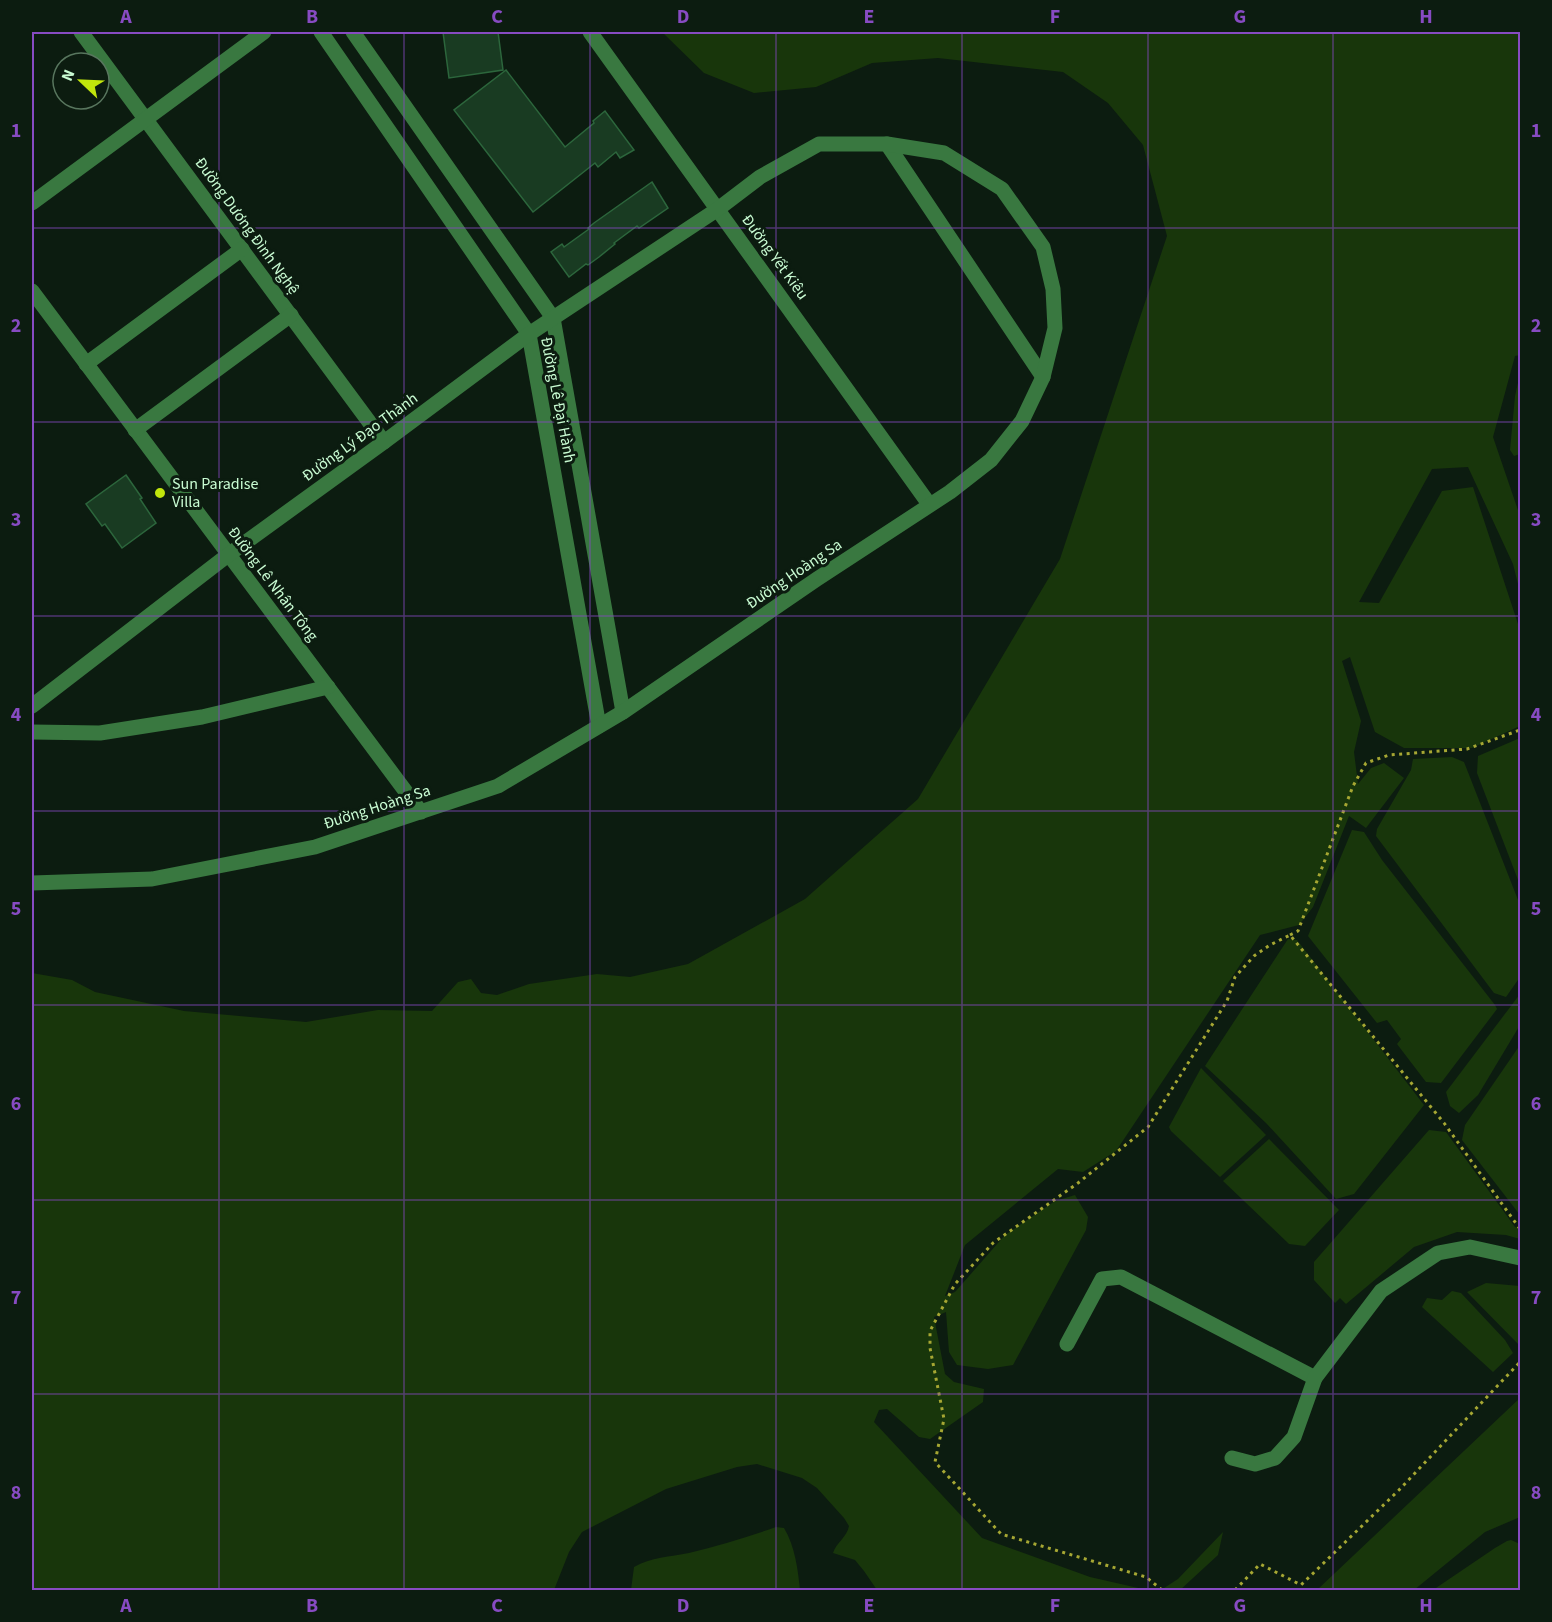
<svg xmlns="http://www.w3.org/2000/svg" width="1552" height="1622" viewBox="0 0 1552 1622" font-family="'Source Sans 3',sans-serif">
<rect width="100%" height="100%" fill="#0c1c10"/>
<g fill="#18360b">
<path d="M 662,32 L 1520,32 L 1520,355 L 1515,356 L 1493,437 L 1520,516 L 1520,592 L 1513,564 L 1468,467 L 1432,469 L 1359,602 L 1379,603 L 1442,491 L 1473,487 L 1520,630 L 1520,726 L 1472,748 L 1404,748 L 1375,732 L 1350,657 L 1342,661 L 1361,721 L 1354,752 L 1358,784 L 1371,768 L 1384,763 L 1404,778 L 1366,828 L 1349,816 L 1313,907 L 1299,925 L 1260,935 L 1116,1151 L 1083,1172 L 1058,1169 L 965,1245 L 945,1296 L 955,1292 L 1005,1235 L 1055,1201 L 1075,1195 L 1088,1217 L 1086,1230 L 1013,1365 L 988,1369 L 957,1365 L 949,1352 L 946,1312 L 934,1317 L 945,1374 L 954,1382 L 984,1389 L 983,1402 L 930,1439 L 919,1437 L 887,1409 L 879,1410 L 874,1422 L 982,1538 L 1090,1577 L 1147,1590 L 877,1590 L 864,1571 L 855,1560 L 833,1553 C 836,1543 847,1537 849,1526 L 844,1518 L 817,1488 L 802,1478 L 757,1464 L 737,1467 L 666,1489 L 582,1532 L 569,1552 L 554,1590 L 32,1590 L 32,973 L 72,980 L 95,992 L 184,1011 L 306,1022 L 378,1010 L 432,1011 L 458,982 L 471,979 L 481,993 L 497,995 L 529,984 L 597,974 L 630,977 L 688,964 L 805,899 L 918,799 L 1060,559 L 1167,236 L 1143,145 L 1108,103 L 1063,72 L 938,58 L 872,63 L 816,87 L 754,93 L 704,73 Z"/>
<polygon points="1520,374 1520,454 1514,456 1510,450 1515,396"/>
<polygon points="1520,738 1520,885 1477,773 1478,756"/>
<polygon points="1452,757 1464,762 1520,905 1520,977 1506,997 1494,993 1376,836 1377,829 1411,770 1413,759"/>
<polygon points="1352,830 1364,832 1382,860 1495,1005 1497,1009 1441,1083 1426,1082 1397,1044 1401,1039 1387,1020 1377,1023 1308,936"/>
<polygon points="1288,939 1297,940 1424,1105 1354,1194 1336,1199 1266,1123 1205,1066"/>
<polygon points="1520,994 1520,1025 1478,1095 1459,1113 1450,1106 1446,1092"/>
<polygon points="1520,1045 1520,1215 1462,1140 1465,1125"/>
<polygon points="1201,1068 1266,1135 1220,1177 1171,1131 1169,1127"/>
<polygon points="1429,1130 1446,1132 1515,1227 1520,1228 1520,1239 1506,1235 1457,1232 1414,1247 1346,1304 1340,1298 1335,1303 1314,1280 1314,1262"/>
<polygon points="1269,1139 1339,1210 1305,1246 1289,1244 1223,1181"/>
<polygon points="1486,1283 1520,1286 1520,1359 1518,1356 1520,1346 1467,1292"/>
<polygon points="1452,1291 1461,1293 1505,1340 1513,1353 1493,1372 1422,1307 1427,1298 1442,1300"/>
<polygon points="1520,1398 1520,1517 1485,1532 1414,1590 1317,1590"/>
<path d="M 776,1527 L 784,1528 C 795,1546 798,1570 800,1590 L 631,1590 L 634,1567 C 651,1557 670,1557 689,1553 C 718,1546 748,1537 776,1527 Z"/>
<polygon points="1223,1532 1218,1555 1180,1590 1161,1590 1178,1579"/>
<polygon points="1511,1540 1520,1544 1520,1590 1433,1590 1495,1548 1507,1541"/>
</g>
<g fill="#193b22" stroke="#2c663c" stroke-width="1.5">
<polygon points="443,32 498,32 503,70 449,78"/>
<polygon points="506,70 565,147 594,123 593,121 605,111 634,150 620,158 616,152 598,167 595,163 533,212 454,110"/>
<polygon points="652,182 668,208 639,228 637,226 614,243 615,244 599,257 588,265 586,264 569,277 551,252 562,244 564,247 589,229 588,228 594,223"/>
<polygon points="126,475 142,498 140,499 156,523 122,548 105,524 102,526 86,504"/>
</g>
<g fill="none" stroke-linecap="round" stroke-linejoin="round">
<g stroke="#a6a733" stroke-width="3" stroke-dasharray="3 4.5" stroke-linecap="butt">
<polyline points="1290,935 1298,931 1353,786 1366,763 1389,755 1467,749 1520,730"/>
<polyline points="1162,1590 1146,1577 1001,1534 935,1462 944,1419 930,1348 930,1331 955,1284 993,1243 1078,1183 1148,1127 1227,1001 1235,977 1254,956 1270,945 1290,935 1444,1123 1520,1229"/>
<polyline points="1235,1590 1260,1564 1301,1585 1399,1490 1520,1362"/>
</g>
<g stroke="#397840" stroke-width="15">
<polyline points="81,32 384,442"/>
<polyline points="321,32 529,334 599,726"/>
<polyline points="353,32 553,318 623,712"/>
<polyline points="590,32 929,504"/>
<polyline points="887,144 1043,377"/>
<polyline points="32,203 264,32"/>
<polyline points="32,291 421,812"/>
<polyline points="86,364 242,249"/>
<polyline points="135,430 291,315"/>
<polyline points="32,706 228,555 384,442 529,334 718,209 760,177 819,144 887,144 944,153 1002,189 1043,247 1053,289 1055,328 1043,377 1022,421 991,460 950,492 817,579 623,712 498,786 315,847 152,879 32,883"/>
<polyline points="32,732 100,733 202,717 328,687"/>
<polyline points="1067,1344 1102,1279 1121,1277 1315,1378"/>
<polyline points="1232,1458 1255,1464 1275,1458 1294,1437 1315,1378 1381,1291 1438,1253 1470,1247 1520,1258"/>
</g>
</g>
<path fill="none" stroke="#874bc2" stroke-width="1.5" stroke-opacity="0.55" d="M 219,32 L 219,1590M 404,32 L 404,1590M 590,32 L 590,1590M 776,32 L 776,1590M 962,32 L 962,1590M 1148,32 L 1148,1590M 1333,32 L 1333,1590M 32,228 L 1520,228M 32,422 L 1520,422M 32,616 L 1520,616M 32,811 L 1520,811M 32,1005 L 1520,1005M 32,1200 L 1520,1200M 32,1394 L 1520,1394"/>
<circle fill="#c1e60c" stroke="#0c1c10" stroke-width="2" cx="160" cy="493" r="6"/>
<g text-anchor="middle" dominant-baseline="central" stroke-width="6" stroke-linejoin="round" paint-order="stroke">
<g font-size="16" fill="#c9fcd3" stroke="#0c1c10">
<text transform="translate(247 226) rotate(54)">Đường Dương Đình Nghệ</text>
<text transform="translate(775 257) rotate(54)">Đường Yết Kiêu</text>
<text transform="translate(558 400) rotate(79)">Đường Lê Đại Hành</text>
<text transform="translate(360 437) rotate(-36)">Đường Lý Đạo Thành</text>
<text transform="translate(794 574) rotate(-34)">Đường Hoàng Sa</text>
<text transform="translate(273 584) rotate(53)">Đường Lê Nhân Tông</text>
<text transform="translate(377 807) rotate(-18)">Đường Hoàng Sa</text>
</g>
<g font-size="16" fill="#c9fcd3" stroke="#0c1c10" text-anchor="start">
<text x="172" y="484">Sun Paradise<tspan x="172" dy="18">Villa</tspan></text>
</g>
</g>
<rect width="1552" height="1622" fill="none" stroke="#0c1c10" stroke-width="66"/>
<g transform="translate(81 81) rotate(293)"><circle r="28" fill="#0c1c10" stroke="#58765e" stroke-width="1.5"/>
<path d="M0-4.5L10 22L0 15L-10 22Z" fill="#c1e60c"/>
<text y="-9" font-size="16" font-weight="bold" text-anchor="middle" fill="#c9fcd3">N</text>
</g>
<rect x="33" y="33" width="1486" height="1556" fill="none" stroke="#874bc2" stroke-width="2"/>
<g font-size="20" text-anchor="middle" font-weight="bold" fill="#874bc2">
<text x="126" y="23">A</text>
<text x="312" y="23">B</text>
<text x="497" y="23">C</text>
<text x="683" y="23">D</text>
<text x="869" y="23">E</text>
<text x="1055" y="23">F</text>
<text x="1240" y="23">G</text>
<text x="1426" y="23">H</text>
<text x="16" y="137">1</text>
<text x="1536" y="137">1</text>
<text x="16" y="332">2</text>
<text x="1536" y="332">2</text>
<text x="16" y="526">3</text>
<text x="1536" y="526">3</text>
<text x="16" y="721">4</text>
<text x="1536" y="721">4</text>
<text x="16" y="915">5</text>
<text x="1536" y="915">5</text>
<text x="16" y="1110">6</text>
<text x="1536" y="1110">6</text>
<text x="16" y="1304">7</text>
<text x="1536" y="1304">7</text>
<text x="16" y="1499">8</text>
<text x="1536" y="1499">8</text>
<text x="126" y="1612">A</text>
<text x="312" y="1612">B</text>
<text x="497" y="1612">C</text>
<text x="683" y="1612">D</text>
<text x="869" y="1612">E</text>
<text x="1055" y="1612">F</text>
<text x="1240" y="1612">G</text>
<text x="1426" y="1612">H</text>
</g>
</svg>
